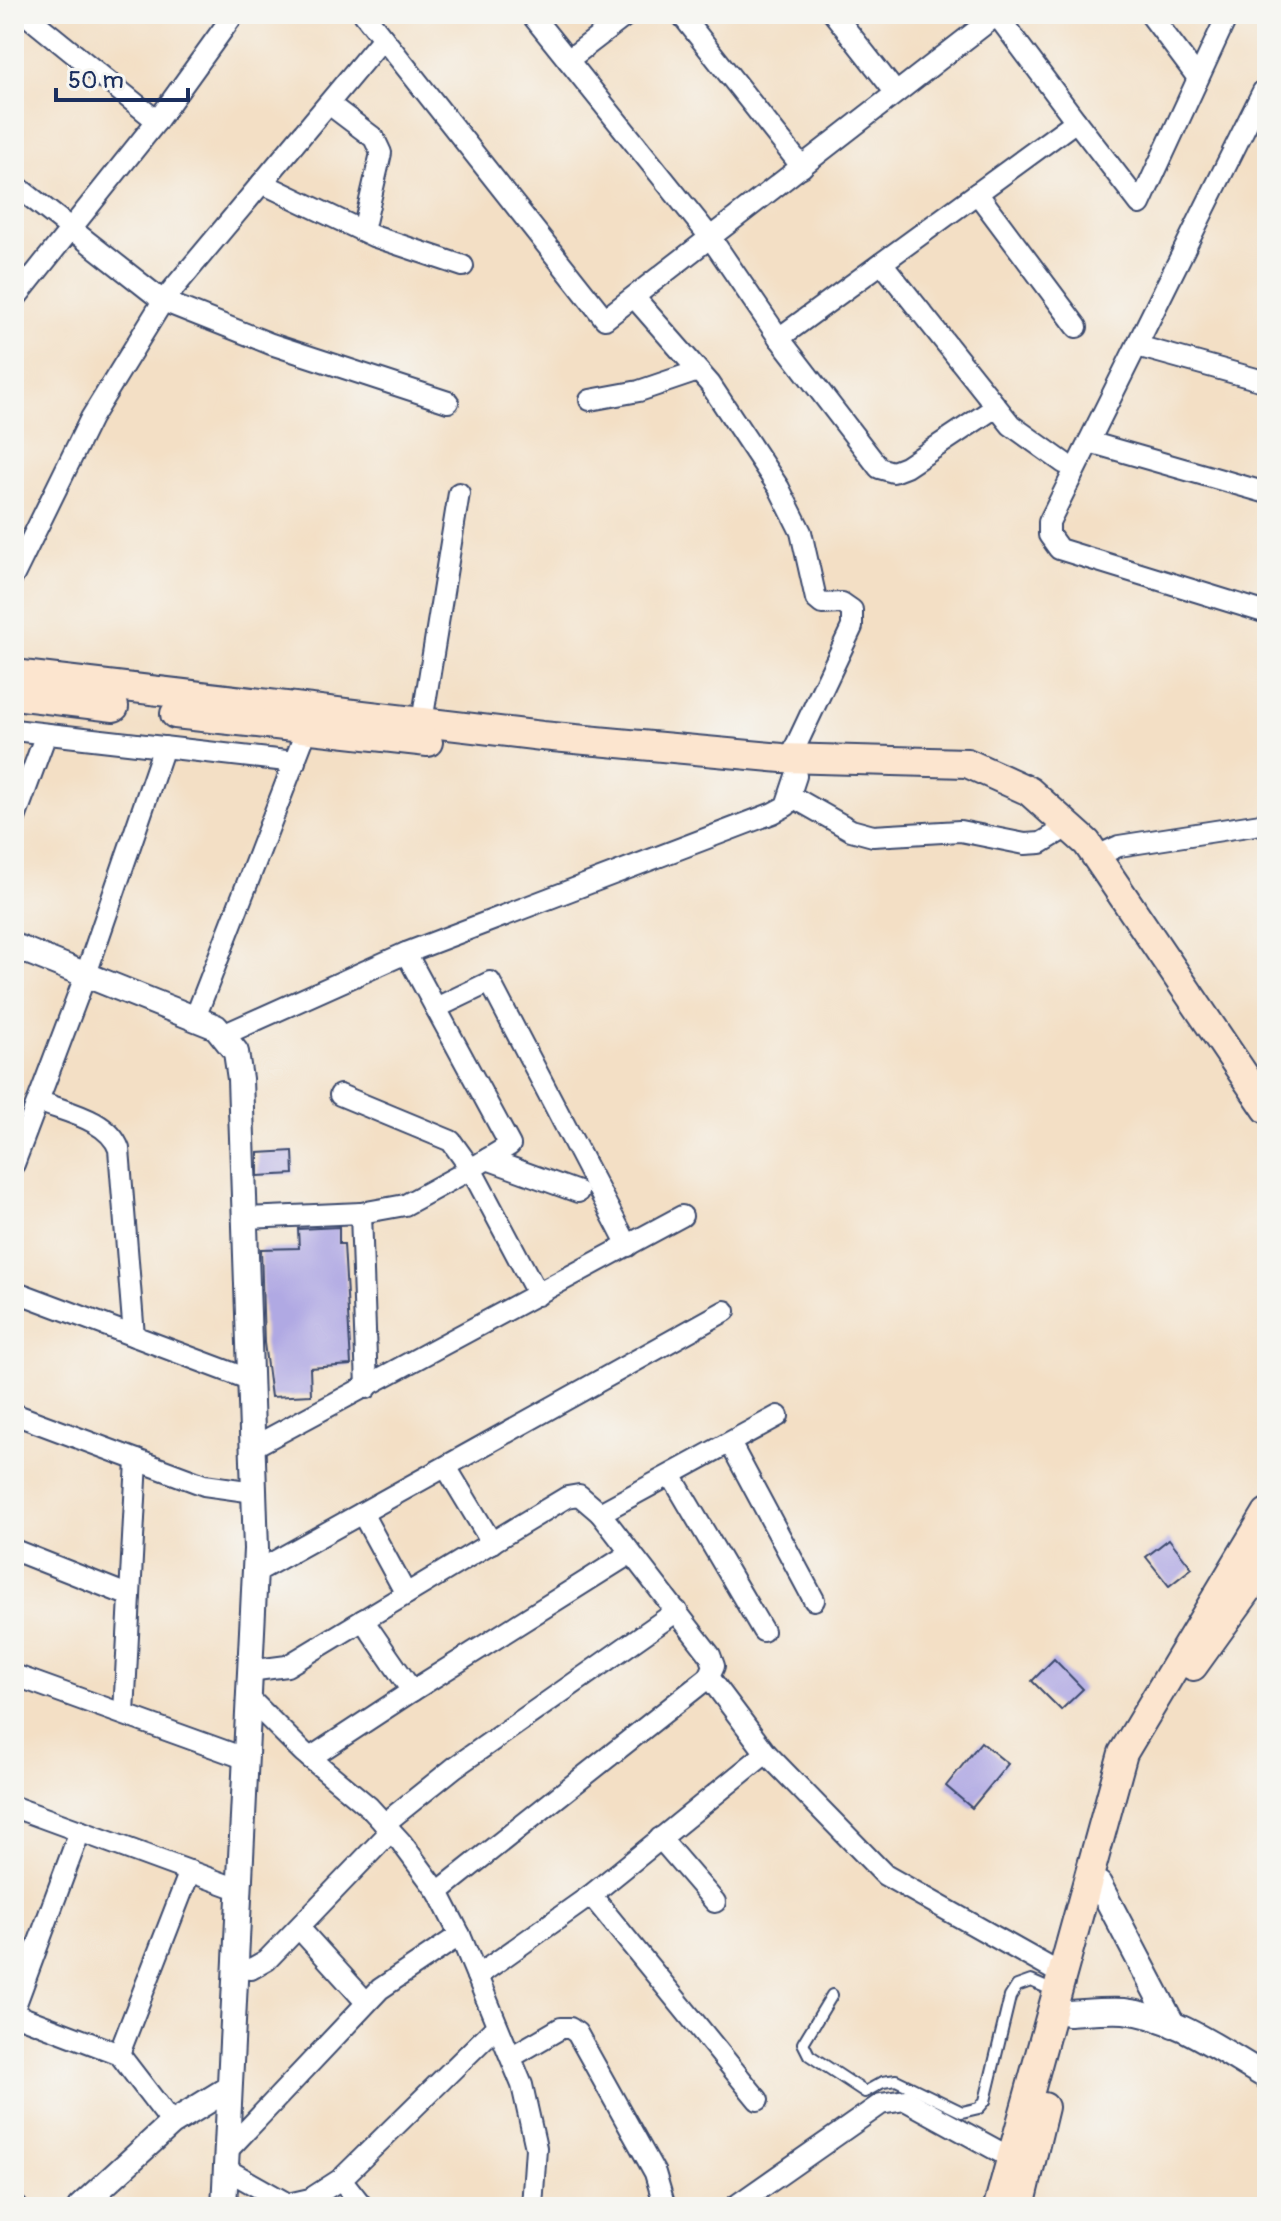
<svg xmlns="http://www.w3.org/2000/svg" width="1281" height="2221" viewBox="0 0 1281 2221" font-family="Pangolin,sans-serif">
<rect width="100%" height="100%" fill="#f6f6f2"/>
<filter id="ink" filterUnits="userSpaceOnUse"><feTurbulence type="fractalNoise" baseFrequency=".0125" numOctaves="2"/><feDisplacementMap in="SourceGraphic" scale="16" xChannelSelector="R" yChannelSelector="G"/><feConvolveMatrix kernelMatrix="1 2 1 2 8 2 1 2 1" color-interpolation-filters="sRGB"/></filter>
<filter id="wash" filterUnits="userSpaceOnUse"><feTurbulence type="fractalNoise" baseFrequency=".006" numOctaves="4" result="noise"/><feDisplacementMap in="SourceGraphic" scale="32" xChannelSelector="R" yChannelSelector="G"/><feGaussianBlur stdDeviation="1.8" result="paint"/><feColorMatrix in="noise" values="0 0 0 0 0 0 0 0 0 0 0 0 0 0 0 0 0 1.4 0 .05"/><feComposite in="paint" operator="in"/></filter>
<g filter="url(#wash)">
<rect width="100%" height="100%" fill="#f3dfc5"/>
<g id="blocks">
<g fill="#b0a9e3">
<polygon points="293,1151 294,1174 258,1176 258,1153"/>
<polygon points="339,1227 339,1244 344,1244 351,1365 310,1368 311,1395 271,1397 264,1343 261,1249 299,1248 298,1229"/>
<polygon points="1169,1539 1192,1568 1169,1586 1146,1557"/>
<polygon points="1054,1659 1083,1689 1061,1710 1032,1681"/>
<polygon points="981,1742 1008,1764 972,1808 946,1786"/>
</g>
</g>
</g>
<g filter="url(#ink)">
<use href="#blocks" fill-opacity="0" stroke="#3b496d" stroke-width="2"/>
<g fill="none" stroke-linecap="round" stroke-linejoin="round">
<defs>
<polyline id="service" points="832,1995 803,2043 809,2055 865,2092 883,2082 896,2080 962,2112 979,2108 985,2101 1010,1997 1017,1986 1031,1981 1054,1991"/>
<g id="minor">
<polyline points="25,14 157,121"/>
<polyline points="364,14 605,319 998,14"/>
<polyline points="531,14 710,237 779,338 1076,121 996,14"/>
<polyline points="681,14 802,167"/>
<polyline points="834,14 896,93"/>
<polyline points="1150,14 1198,78"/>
<polyline points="383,38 163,301 271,344 448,402"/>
<polyline points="568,60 628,14"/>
<polyline points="1263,91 1049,522 1049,535 1059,549 1267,613"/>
<polyline points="329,104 374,138 381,153 363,231"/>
<polyline points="1076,121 1140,204 1228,14"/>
<polyline points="262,183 373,236 463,266"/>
<polyline points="14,184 163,301 91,418 14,575"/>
<polyline points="977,193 1077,327"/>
<polyline points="882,263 1011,425 1064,463"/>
<polyline points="634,297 710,384 779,488 801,532 816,599 822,604 842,603 852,610 852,627 790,758"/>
<polyline points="14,300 157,121 234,14"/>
<polyline points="779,338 879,468 893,472 906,467 996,407"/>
<polyline points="1137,346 1267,382"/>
<polyline points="590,400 639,391 698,371"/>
<polyline points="1089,442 1267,493"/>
<polyline points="422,722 459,493"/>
<polyline points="14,730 295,762"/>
<polyline points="791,796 851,830 873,836 960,831 1025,844 1041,843 1069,826"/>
<polyline points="14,821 46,734"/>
<polyline points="1097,856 1119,846 1267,823"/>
<polyline points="436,1008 490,982 628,1246"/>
<polyline points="195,1018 307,729"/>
<polyline points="223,1035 406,953 773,813 786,806 796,776"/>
<polyline points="340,1095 451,1141 471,1169 510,1145 406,953"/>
<path d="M 38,1101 C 65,1112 108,1119 119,1149 L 134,1336"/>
<polyline points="487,1159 578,1192"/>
<polyline points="14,1164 86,974 164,747"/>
<polyline points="361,1213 367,1388"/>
<polyline points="246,1218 361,1213 405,1205 471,1169 538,1295"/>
<polyline points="14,1291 251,1380"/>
<polyline points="14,1414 204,1485 254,1492"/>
<polyline points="730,1443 814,1600"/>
<polyline points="253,1447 682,1216"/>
<polyline points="446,1467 492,1543"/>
<polyline points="671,1475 763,1631"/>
<polyline points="362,1513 406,1594"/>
<polyline points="600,1513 710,1655 714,1666 709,1677 766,1753 885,1875 1061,1974"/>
<polyline points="14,1550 130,1596"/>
<polyline points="254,1573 725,1311"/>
<polyline points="363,1620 412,1691 631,1553"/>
<polyline points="249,1671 287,1666 567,1497 579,1495 600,1513 778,1416"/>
<polyline points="14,1675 244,1758"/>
<polyline points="248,1697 303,1752 369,1807 401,1842 438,1892 460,1935 522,2085 536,2148 532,2207"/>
<polyline points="124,1714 137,1460"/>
<polyline points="310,1758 412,1691"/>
<polyline points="14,1807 238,1889"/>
<polyline points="384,1824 455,1767 677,1611"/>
<polyline points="660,1838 715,1902"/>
<polyline points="438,1892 709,1677"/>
<polyline points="591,1895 758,2100"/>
<polyline points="299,1928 366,2002"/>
<polyline points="234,1968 251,1969 267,1960 391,1831"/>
<polyline points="477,1976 591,1895 766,1753"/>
<polyline points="14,2009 80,1831"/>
<polyline points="14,2014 119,2054 172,2123"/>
<polyline points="119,2054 190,1871"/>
<polyline points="511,2057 561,2028 570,2028 577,2033 655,2173 665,2207"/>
<polyline points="226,2152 380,1989 460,1935"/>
<polyline points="226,2169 288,2204 310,2199 341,2179"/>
<polyline points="14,2204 17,2207"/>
<polyline points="363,2207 341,2179 497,2026"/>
<polyline points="734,2207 881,2104 905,2100 1011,2158"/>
</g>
<g id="tertiary">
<polyline points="14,946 216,1027 236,1052 240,1079 256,1549 224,2207"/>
<polyline points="1099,1884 1173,2025"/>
<path d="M 1067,2013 C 1085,2012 1105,2010 1124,2011 C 1176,2016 1223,2052 1267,2077"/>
<polyline points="80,2207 172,2123 229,2088"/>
</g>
<g id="secondary">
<polyline points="14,674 542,736 782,758 967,763 1029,791 1087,843 1267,1109"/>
<polyline points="14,695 114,707"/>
<polyline points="175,714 428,742"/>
<polyline points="1193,1666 1267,1563"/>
<polyline points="998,2207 1123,1753 1267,1513"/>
<polyline points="1020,2207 1044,2107"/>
</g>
</defs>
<use href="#service" stroke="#3b496d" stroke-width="14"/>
<use href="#minor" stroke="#3b496d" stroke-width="24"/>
<use href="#tertiary" stroke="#3b496d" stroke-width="28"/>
<use href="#secondary" stroke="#3b496d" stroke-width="32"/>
<use href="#service" stroke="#fff" stroke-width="10"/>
<use href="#minor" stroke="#fff" stroke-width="20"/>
<use href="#tertiary" stroke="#fff" stroke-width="24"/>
<use href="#secondary" stroke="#fce5cf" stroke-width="28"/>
</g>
</g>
<rect width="1281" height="2221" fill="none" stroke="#f6f6f2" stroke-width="48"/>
<path d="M56 88v12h132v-12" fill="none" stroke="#1b2f5e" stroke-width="4"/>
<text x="68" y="88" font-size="24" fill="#1b2f5e" stroke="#f6f6f2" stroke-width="6" paint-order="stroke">50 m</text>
</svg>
